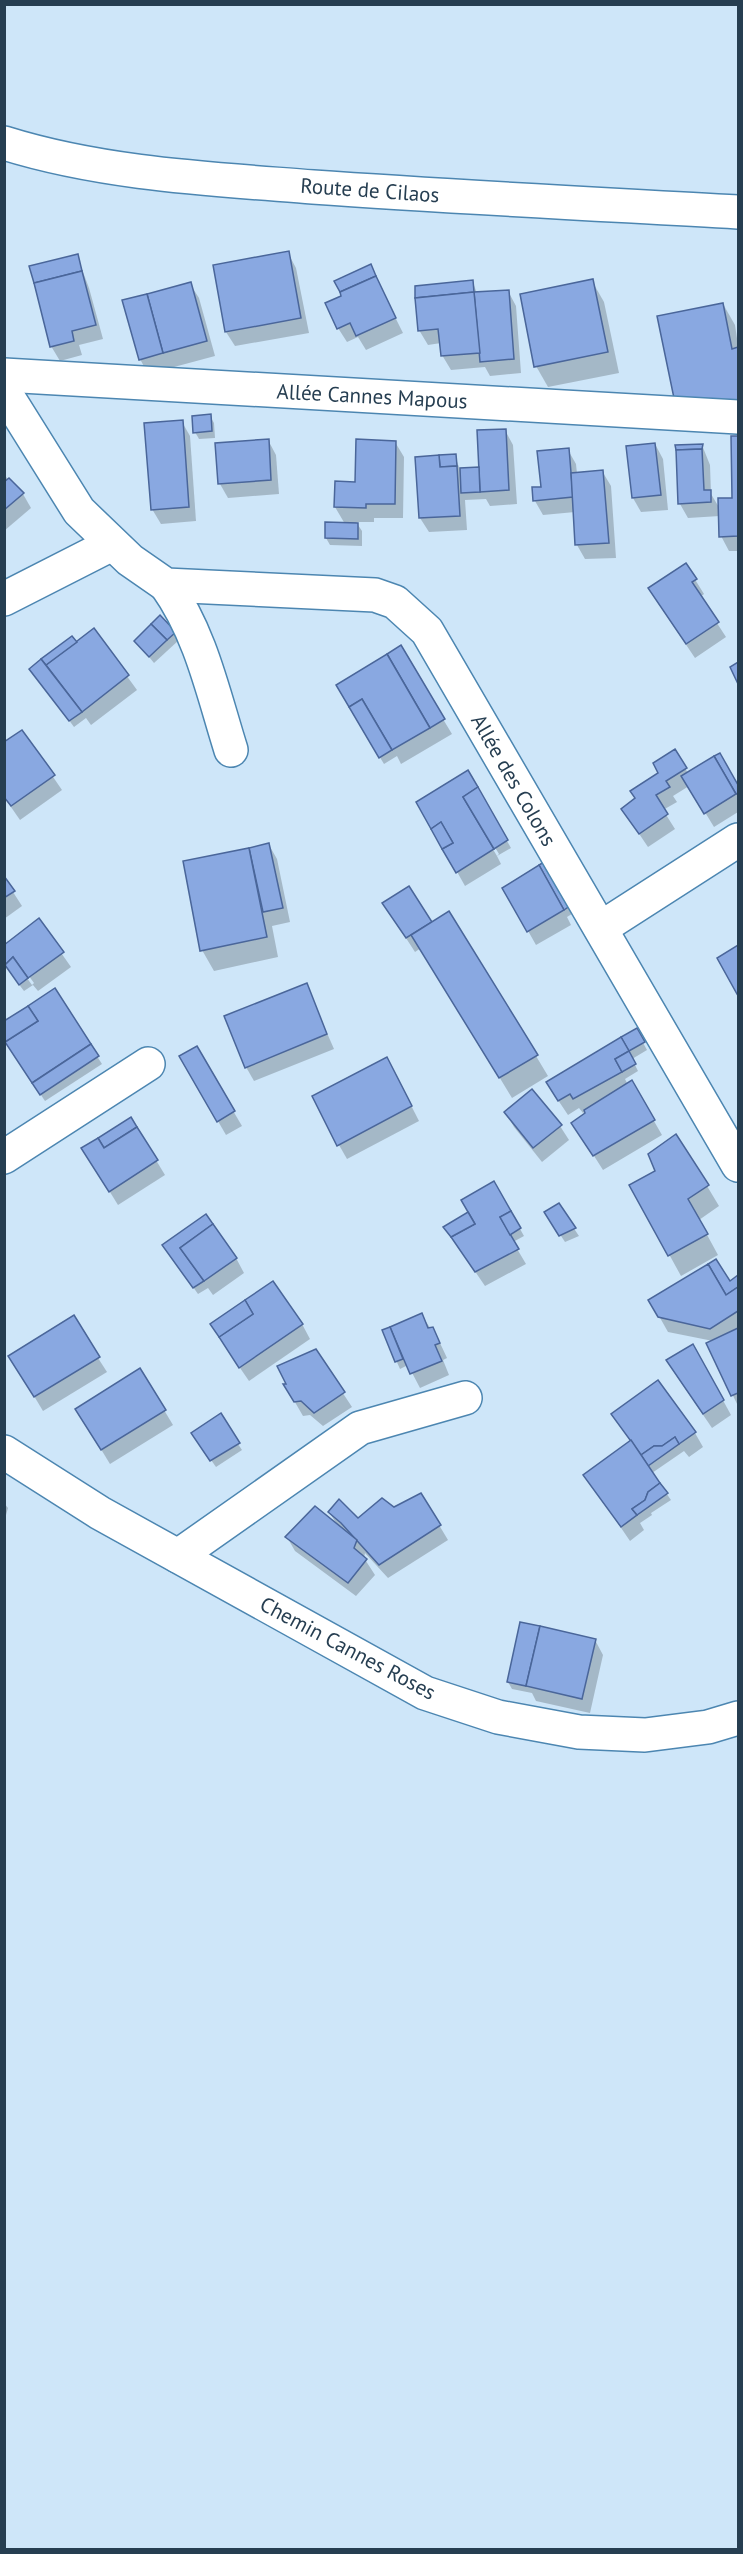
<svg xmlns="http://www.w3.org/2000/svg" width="743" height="2554" viewBox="0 0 743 2554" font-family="'PT Sans',sans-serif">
<rect width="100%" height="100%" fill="#cee6f9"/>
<g fill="#0003" fill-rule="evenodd">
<polygon points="288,253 296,268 309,333 235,346 226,332"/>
<polygon points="77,256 89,288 103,339 79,345 82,355 60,361 51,346"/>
<polygon points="592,281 604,302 619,373 548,387 536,366"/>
<polygon points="473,282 477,294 508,291 516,306 521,373 490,376 485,367 451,370 442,355 441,343 428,345 419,330"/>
<polygon points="378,283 403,333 366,350 358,337 347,342 338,328"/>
<polygon points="190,284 199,298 215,356 148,374 140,359"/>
<polygon points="723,304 735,325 738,345 738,428"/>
<polygon points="210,416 214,423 215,438 199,439 195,432"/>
<polygon points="182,422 190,436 196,521 161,524 152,509"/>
<polygon points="505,430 513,445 517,504 490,506 486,499 465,500 467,530 429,532 420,518 455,456 460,470 478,469"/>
<polygon points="733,438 738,438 738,551 729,551 721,536 720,516 688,518 680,504 702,445 710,465 711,494 720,509 734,499"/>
<polygon points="268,440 276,455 279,494 228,498 220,484"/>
<polygon points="395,442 404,457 403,518 374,518 374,522 356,522 362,531 362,546 330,545 326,538 345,524 335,507"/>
<polygon points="655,444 663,459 668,510 641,512 633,498"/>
<polygon points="568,450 576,464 577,474 602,471 611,486 616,558 585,559 577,545 575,512 543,515 535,501"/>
<polygon points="4,475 23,494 31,508 4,531"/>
<polygon points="686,565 704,594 700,597 726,637 695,658 658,603"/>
<polygon points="94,631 137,690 91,725 86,718 74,727 31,669 72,638 77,644"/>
<polygon points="175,633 179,640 154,663 136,641"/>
<polygon points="400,648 452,734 401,764 397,756 384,764 358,721"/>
<polygon points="22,732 62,790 20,820 4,797"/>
<polygon points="674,751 688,773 719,755 738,788 738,812 714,827 689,786 673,796 677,802 663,810 675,829 648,847 623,810 660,773"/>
<path d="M 481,796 L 511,848 L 497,856 L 501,864 L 465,886 L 418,802 ZM 470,811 L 473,811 L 499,854 L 497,856 Z"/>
<polygon points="269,845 277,859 290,922 272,926 278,957 214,971 202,950 184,862"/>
<polygon points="4,878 22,906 4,919"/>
<polygon points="504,888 580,909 567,917 571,925 536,945"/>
<polygon points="393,918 432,924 536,1056 548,1076 512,1098 421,948 415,952"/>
<path d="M 38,920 L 71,967 L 38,991 L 33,985 L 24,991 L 4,965 L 4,947 ZM 15,957 L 34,983 L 32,985 L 13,959 Z"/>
<polygon points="738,947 738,993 719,959"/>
<polygon points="306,985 334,1049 254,1081 246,1067"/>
<polygon points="54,990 102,1064 45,1101 4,1040 4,1023"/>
<polygon points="636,1030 647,1050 632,1059 638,1071 625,1079 628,1085 632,1083 662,1135 603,1170 582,1137 588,1113 586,1111 583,1113 579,1108 568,1115 556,1097"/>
<polygon points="196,1048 242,1126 226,1135 181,1057"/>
<polygon points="395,1074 419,1121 347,1159 339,1145"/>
<polygon points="506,1113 560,1126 569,1140 542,1162 514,1127"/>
<polygon points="131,1119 165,1175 118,1205 92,1163"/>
<polygon points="494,1183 524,1236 513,1242 526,1264 485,1286 457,1245 470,1213"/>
<polygon points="631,1185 707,1186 719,1206 699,1220 718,1255 681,1276"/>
<polygon points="558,1205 579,1236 565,1242 546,1213"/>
<polygon points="168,1252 236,1258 244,1273 213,1295 208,1288 198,1294"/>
<polygon points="738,1277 738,1406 708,1344 713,1341 668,1332 650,1300 729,1283"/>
<polygon points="421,1314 440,1343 447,1358 443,1360 449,1375 420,1388 408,1365 400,1369 383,1331"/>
<polygon points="302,1324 310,1339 249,1381 229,1352"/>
<polygon points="315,1351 352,1407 323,1426 310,1415 303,1416 285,1385"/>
<polygon points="98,1358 107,1372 43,1411 19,1371"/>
<polygon points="701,1360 731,1415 712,1428 676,1375"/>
<polygon points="140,1370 173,1425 110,1464 85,1423"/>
<polygon points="613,1414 695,1433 703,1447 689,1457 684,1451 652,1473 671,1500 651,1513 652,1515 640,1523 644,1530 630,1541 585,1475 631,1442"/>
<polygon points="197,1440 238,1444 242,1450 216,1467"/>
<polygon points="421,1495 448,1540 388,1578 365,1553 364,1558 375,1575 356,1596 295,1551 287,1537 338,1526 329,1512 358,1520 394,1508"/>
<polygon points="4,1503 8,1508 4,1522"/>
<polygon points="595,1640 603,1655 590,1713 536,1701 532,1693 512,1689 508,1682"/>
</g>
<g fill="#89a8e1" stroke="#4a669a" stroke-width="1.5">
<polygon points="289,251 301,318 225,332 213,265"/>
<polygon points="78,254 82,271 34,283 29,266"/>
<polygon points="371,264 376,276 340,292 334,281"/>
<polygon points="82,271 96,325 72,331 74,341 50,347 34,283"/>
<polygon points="376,276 396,318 356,336 350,323 337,329 325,303 341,296 340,292"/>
<polygon points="593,279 608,352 534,367 520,294"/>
<polygon points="473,280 474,292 415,298 415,286"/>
<polygon points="191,282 207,341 163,353 147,294"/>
<polygon points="509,290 514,359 480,362 474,292"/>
<polygon points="474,292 480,353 441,356 438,329 418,331 415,298"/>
<polygon points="147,294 163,353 139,360 122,300"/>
<polygon points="723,303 732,349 738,347 738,409 675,403 657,316"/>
<polygon points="211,414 212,431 193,433 192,416"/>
<polygon points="183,420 189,507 151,510 144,423"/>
<polygon points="506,429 509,490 480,492 477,430"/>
<polygon points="731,436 738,436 738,536 719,537 718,498 732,498"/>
<polygon points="269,439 271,480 218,484 215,443"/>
<polygon points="356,439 396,441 395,504 366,504 366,508 334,507 335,481 355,482"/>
<polygon points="655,443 661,495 632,498 626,446"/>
<polygon points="703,444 702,449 676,450 675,445"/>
<polygon points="569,448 573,497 533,501 532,487 541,487 537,451"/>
<polygon points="702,449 704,490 711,490 711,502 678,504 676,450"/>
<polygon points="456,454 457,466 440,467 439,455"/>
<polygon points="439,455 440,467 457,466 460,516 419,518 415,457"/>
<polygon points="479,467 480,492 461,493 460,468"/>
<polygon points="603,470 609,543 575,545 571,473"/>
<polygon points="9,478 24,493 4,510 4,482"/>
<polygon points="325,522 358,523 358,539 325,538"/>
<polygon points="686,563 697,579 692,582 719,622 686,644 648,588"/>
<polygon points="160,615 176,632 167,640 151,624"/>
<polygon points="151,624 167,640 149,657 134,641"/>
<polygon points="94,628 129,675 82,712 46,665"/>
<polygon points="72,636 77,642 46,665 41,659"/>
<polygon points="401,645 445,719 430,728 387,654"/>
<polygon points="387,654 430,728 392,750 362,699 349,707 336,685"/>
<polygon points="41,659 82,712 69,721 29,669"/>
<polygon points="738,662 738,684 730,667"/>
<polygon points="362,699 392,750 379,758 349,707"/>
<polygon points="22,730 55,775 11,806 4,797 4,742"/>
<polygon points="675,749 687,768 666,781 670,787 656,795 668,814 639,834 621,809 635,798 630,791 658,773 653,763"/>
<polygon points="720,753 738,785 738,793 736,794 714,756"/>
<polygon points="714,756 736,794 704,814 681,776"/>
<polygon points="468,770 478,787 463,797 494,849 456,873 442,849 453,843 441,822 431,829 416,802"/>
<polygon points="478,787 508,840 494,849 463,797"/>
<polygon points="441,822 453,843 442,849 431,829"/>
<polygon points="269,843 283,908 263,912 249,848"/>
<polygon points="249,848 267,937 200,951 183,861"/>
<polygon points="552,857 577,901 564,910 539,865"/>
<polygon points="539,865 564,910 527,932 502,888"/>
<polygon points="4,876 15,891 4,898"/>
<polygon points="409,886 432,922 406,938 382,903"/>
<polygon points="449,911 538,1055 499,1078 411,935"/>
<polygon points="39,918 64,952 28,978 13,957 5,965 4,945"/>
<polygon points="738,945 738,993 737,994 717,958"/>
<polygon points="13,957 28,978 19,985 5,965"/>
<polygon points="307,983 327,1034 245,1068 224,1016"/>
<polygon points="55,988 91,1044 32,1083 5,1042 38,1021 28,1006"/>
<polygon points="28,1006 38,1021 5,1042 4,1021"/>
<polygon points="637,1028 645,1042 629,1051 621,1037"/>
<polygon points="621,1037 629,1051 615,1059 622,1072 573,1099 570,1094 558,1101 546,1082"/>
<polygon points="91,1044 99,1056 40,1095 32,1083"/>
<polygon points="197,1046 235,1111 217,1122 179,1056"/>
<polygon points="629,1051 636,1064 622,1072 615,1059"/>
<polygon points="387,1057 412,1106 337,1146 312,1096"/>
<polygon points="632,1080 655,1120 593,1156 571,1123 585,1113 584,1110"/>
<polygon points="532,1089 562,1125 533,1148 504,1112"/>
<polygon points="131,1117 137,1127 104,1148 98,1138"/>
<polygon points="137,1127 158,1160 109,1192 81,1148 98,1138 104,1148"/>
<polygon points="676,1134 709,1185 688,1199 708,1234 668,1256 629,1185 655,1171 648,1154"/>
<polygon points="494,1181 511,1211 500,1217 519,1249 475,1272 451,1237 475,1224 461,1200"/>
<polygon points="559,1203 576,1228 559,1236 544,1212"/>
<polygon points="511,1211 521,1228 510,1235 500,1217"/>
<polygon points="468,1212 475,1224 451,1237 443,1227"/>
<polygon points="206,1214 213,1224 180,1248 204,1281 193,1288 162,1245"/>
<polygon points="213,1224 237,1258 204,1281 180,1248"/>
<polygon points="716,1259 730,1281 738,1275 738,1287 726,1295 708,1264"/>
<polygon points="708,1264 726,1295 738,1287 738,1311 710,1329 658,1317 648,1300"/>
<polygon points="273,1281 303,1324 239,1368 219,1337 253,1314 245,1300"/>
<polygon points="245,1300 253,1314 219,1337 210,1324"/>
<polygon points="422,1313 428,1328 433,1327 440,1343 435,1345 442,1361 410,1374 390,1327"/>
<polygon points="74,1315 100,1357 34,1397 8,1356"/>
<polygon points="390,1327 403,1359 395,1362 382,1330"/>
<polygon points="738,1328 738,1393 731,1396 706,1343"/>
<polygon points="693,1344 724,1400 703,1414 666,1360"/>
<polygon points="316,1349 345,1392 314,1413 301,1401 294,1402 283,1384 286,1384 277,1366"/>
<polygon points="140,1368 166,1410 101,1450 75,1409"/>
<polygon points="658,1380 696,1432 679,1444 675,1437 662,1446 654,1446 641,1455 611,1414"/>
<polygon points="221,1413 240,1443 210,1461 191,1433"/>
<polygon points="675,1437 679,1444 648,1466 641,1455 654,1446 662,1446"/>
<polygon points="631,1440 660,1483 648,1492 645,1500 632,1509 637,1515 621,1527 583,1475"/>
<polygon points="660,1483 668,1493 637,1515 632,1509 645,1500 648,1492"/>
<polygon points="421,1493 441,1525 379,1565 341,1523 328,1512 339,1499 358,1518 382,1498 394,1507"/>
<polygon points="315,1506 357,1540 354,1548 367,1559 348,1583 285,1537"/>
<polygon points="520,1622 540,1626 526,1686 507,1682"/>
<polygon points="540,1626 596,1639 582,1699 526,1686"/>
</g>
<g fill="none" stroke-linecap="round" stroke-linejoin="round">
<defs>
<g id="street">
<polyline points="4,375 738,417"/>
<polyline points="4,391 79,511 130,560 166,585 375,595 395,602 427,631 738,1165"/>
<path d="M 166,585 C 201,634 213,693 231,750"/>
<polyline points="4,599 112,544"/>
<polyline points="601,928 738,840"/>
<polyline points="4,1157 148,1064"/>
<polyline points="4,1452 100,1513 425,1693 498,1717 579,1732 645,1735 708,1727 738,1718"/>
<polyline points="178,1556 360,1428 465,1398"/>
</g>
<path id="secondary" d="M 4,143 C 103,174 211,179 313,187 C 455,197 597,204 738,212"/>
</defs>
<use href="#street" stroke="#4c86b1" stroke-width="36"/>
<use href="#secondary" stroke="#4c86b1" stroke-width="36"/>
<use href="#street" stroke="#fff" stroke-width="33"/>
<use href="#secondary" stroke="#fff" stroke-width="33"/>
</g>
<g text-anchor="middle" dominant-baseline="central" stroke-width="4.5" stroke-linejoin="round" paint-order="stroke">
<g font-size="21" fill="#263e51" stroke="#fff">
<text transform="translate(370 190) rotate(4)">Route de Cilaos</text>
<text transform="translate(372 396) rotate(3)">Allée Cannes Mapous</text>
<text transform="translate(514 780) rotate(60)">Allée des Colons</text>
<text transform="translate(348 1648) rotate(28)">Chemin Cannes Roses</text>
</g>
</g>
<rect width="743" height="2554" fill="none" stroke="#263e51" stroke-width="12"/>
</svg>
